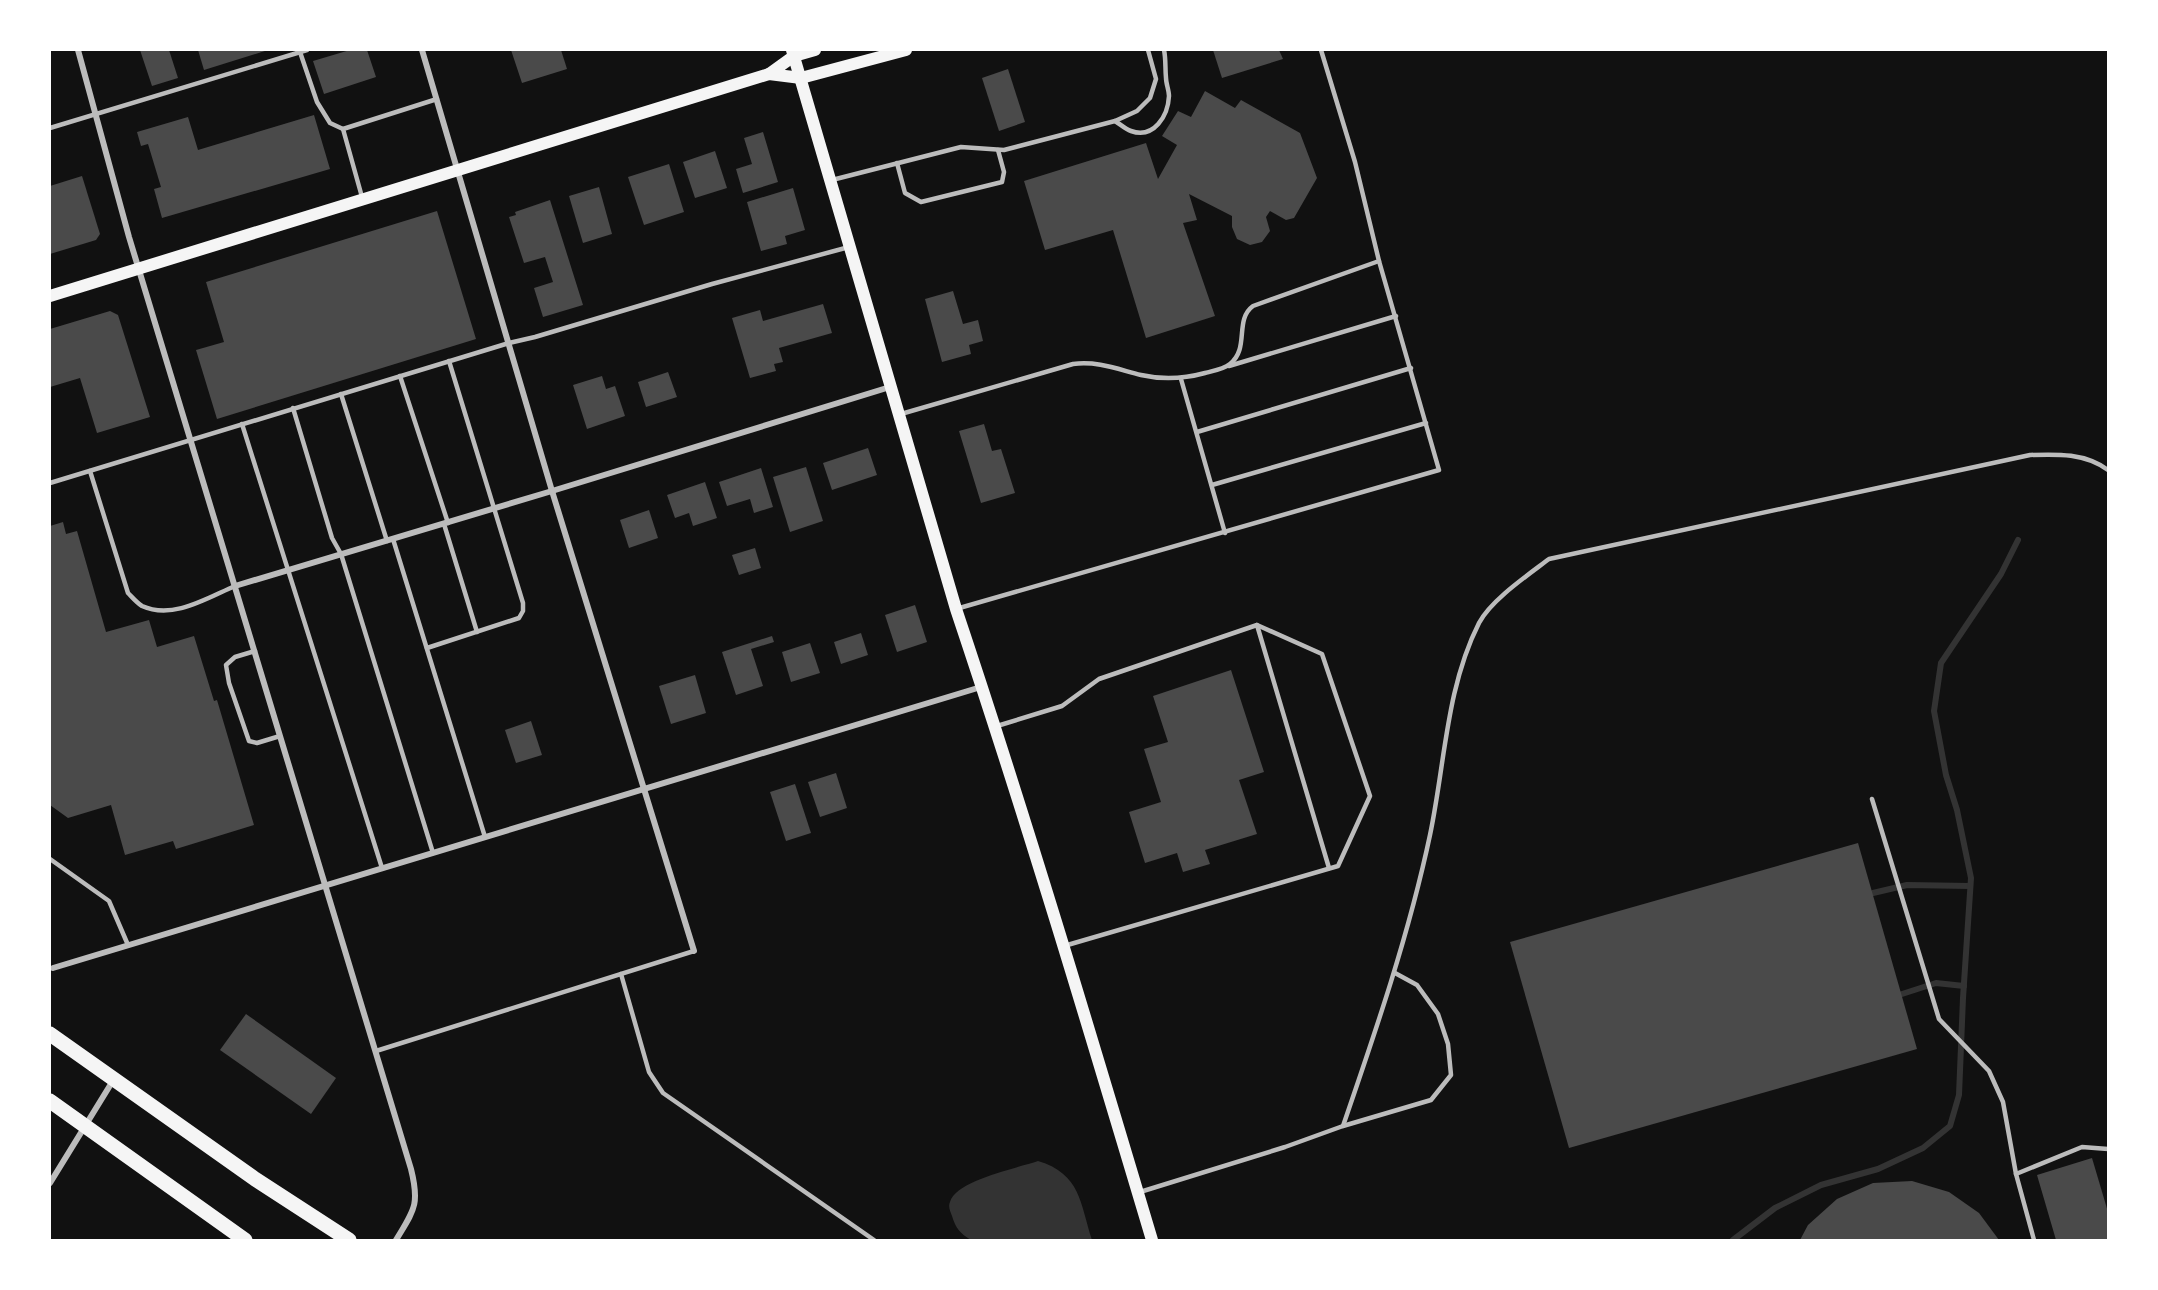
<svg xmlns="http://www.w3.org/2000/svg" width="2158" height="1290" viewBox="0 0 2158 1290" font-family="Helvetica,sans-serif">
<rect width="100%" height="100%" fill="#111"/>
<path fill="#333" d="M 1038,1161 C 1081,1174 1080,1203 1092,1240 L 971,1240 C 960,1233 956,1229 952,1216 C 950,1211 948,1206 950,1202 C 956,1180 1018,1168 1038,1161 Z"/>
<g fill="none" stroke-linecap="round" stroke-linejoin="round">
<g stroke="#333" stroke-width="6">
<polyline points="1873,893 1907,885 1970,886"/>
<polyline points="1902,994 1936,983 1964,986"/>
<polyline points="1733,1240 1775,1208 1821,1185 1878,1169 1923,1148 1950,1126 1959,1095 1963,998 1971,878 1957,810 1946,775 1934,711 1941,663 2001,574 2018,540"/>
</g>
</g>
<g fill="#4a4a4a">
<polygon points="140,50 169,50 178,78 152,86"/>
<polygon points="198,50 268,50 204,70"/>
<polygon points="350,50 367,50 376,77 324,94 313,61"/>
<polygon points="511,50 561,50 567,69 522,83"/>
<polygon points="1213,50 1279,50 1283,59 1222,78"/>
<polygon points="1008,69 1025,122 999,131 982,78"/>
<polygon points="1205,91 1235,108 1241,100 1300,133 1317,178 1294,218 1286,220 1270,211 1266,217 1270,231 1262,242 1250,245 1237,239 1232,227 1232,216 1189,194 1197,220 1183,223 1215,316 1146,338 1113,230 1045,250 1024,181 1146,143 1158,179 1177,145 1162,136 1178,111 1191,117"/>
<polygon points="314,115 330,169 162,218 154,189 161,187 148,144 141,146 137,132 188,117 198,150"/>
<polygon points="763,132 778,182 743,193 736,169 752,164 744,138"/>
<polygon points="715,151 727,188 695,198 683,162"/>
<polygon points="669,164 684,212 644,225 628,177"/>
<polygon points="82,176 100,234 96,240 50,254 50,186"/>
<polygon points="599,187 612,234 583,243 569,196"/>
<polygon points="793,188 805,230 785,236 787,244 761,251 747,202"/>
<polygon points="550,200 583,305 543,317 534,288 553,282 545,257 524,263 509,217 516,215 515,212"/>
<polygon points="437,211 476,339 217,419 196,350 224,342 206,282"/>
<polygon points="953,291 963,324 978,320 983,341 969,345 971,354 942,362 925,299"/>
<polygon points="823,304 832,333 779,348 783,362 774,364 776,371 750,378 732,318 760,310 763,321"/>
<polygon points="110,311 118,315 150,417 97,433 80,378 50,387 50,329"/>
<polygon points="668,372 677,397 646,407 638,382"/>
<polygon points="602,376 606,389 615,386 625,416 587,429 573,385"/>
<polygon points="984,424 992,451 1001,449 1015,493 981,503 959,431"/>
<polygon points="868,448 877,475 832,490 823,463"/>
<polygon points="806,467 823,521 790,532 773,477"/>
<polygon points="761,468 773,507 754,513 750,499 727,506 719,482"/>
<polygon points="705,482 717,518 693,526 689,513 675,518 667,495"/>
<polygon points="649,510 658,538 629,548 620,520"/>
<polygon points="63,522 66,534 77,531 106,632 149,620 157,647 194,636 214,701 217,700 254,825 176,849 173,841 125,855 111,805 68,818 50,805 50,526"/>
<polygon points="755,548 761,568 739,575 732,555"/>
<polygon points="915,605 927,642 897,652 885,615"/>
<polygon points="861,633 868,655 841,664 834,642"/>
<polygon points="772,636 774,642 751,649 763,686 736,695 722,652"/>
<polygon points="810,643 820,673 791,682 782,652"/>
<polygon points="1231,670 1264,772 1239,780 1257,834 1205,850 1210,864 1183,872 1177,853 1145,863 1129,812 1161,802 1144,749 1168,742 1153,696"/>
<polygon points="695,675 706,713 671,724 659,686"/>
<polygon points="531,721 542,755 516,763 505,730"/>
<polygon points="836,773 847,808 820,817 808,782"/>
<polygon points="795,784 811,833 786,841 770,792"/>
<polygon points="1858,843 1917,1049 1569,1148 1510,942"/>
<polygon points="246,1014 336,1078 311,1114 220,1050"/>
<polygon points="2092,1158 2108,1212 2108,1240 2056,1240 2037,1175"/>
<polygon points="1912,1181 1949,1192 1979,1213 1999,1240 1800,1240 1808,1225 1837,1199 1873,1183"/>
</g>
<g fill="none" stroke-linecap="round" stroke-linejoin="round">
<g stroke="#bcbcbc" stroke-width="4.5">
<polyline points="300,52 317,102 330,123 343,129"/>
<path d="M 1115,121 C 1120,124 1125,129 1131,131 C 1154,139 1168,116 1169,96 C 1169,90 1166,84 1166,78 C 1165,68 1166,59 1164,50"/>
<polyline points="50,128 307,50"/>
<polyline points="897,163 905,193 921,202 1002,182 1004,172 998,150"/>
<polyline points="832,180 961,147 1004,150 1115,121 1137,111 1150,98 1156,79 1148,50"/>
<polyline points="362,197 343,129 437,99"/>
<polyline points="1229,366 1396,316"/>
<polyline points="400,376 448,523"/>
<polyline points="1181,379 1225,533"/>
<polyline points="341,394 387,541"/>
<polyline points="293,408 332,538 341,554 433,853"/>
<path d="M 901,414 L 1073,364 C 1098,361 1117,369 1141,375 C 1163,380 1183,379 1205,373 C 1213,371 1224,369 1230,364 C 1250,348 1234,320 1253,306 L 1379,261"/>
<polyline points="242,424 382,868"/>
<polyline points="1197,432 1411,368"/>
<path d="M 90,471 L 128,593 C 132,597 137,603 142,606 C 173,620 207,598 235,586"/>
<polyline points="50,483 509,343 535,337 712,284 849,247"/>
<polyline points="1212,485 1426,423"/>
<polyline points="444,524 477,632"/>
<polyline points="393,539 485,837"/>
<polyline points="956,609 1439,470 1379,261 1355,162 1321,50"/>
<polyline points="1257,625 1329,868"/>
<polyline points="427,648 519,618 523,611 523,603 449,361"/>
<polyline points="255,651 235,657 226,665 229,683 249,741 257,743 280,736"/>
<polyline points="997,726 1062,706 1099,679 1257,625 1322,654 1370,796 1338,866 1064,946"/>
<polyline points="1872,799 1939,1019 1989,1071 2003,1102 2016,1174 2034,1240"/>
<polyline points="50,859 109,901 128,945"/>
<polyline points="621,974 649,1072 663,1093 874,1240"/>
<polyline points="376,1051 694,951"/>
<polyline points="1343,1126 1431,1100 1451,1075 1448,1044 1438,1014 1417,985 1395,973"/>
<polyline points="2016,1174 2082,1147 2108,1149"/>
<path d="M 1140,1192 L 1285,1147 L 1343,1126 C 1376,1030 1409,934 1430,835 C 1445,764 1446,688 1479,623 C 1491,600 1528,575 1549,559 L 2030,455 C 2058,454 2085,453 2108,470"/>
</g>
<g stroke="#bcbcbc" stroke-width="6">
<path d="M 78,50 L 129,237 L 411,1169 C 420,1205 414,1210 396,1240"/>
<polyline points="422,50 552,491 694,951"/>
<polyline points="235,586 552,491 890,387"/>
<polyline points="53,968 981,687"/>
<polyline points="50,1183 114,1079"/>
</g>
<g stroke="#f5f5f5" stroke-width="12">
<path d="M 792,50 L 956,609 C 1026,818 1089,1029 1152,1240"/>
<polyline points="769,74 801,78 906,50"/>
<polyline points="50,296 769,74 794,56 815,50"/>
</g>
<g stroke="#f5f5f5" stroke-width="15">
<polyline points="50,1034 255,1179 349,1240"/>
<polyline points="50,1101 245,1240"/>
</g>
</g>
<rect width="2158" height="1290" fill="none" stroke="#ffffff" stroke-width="102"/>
</svg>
